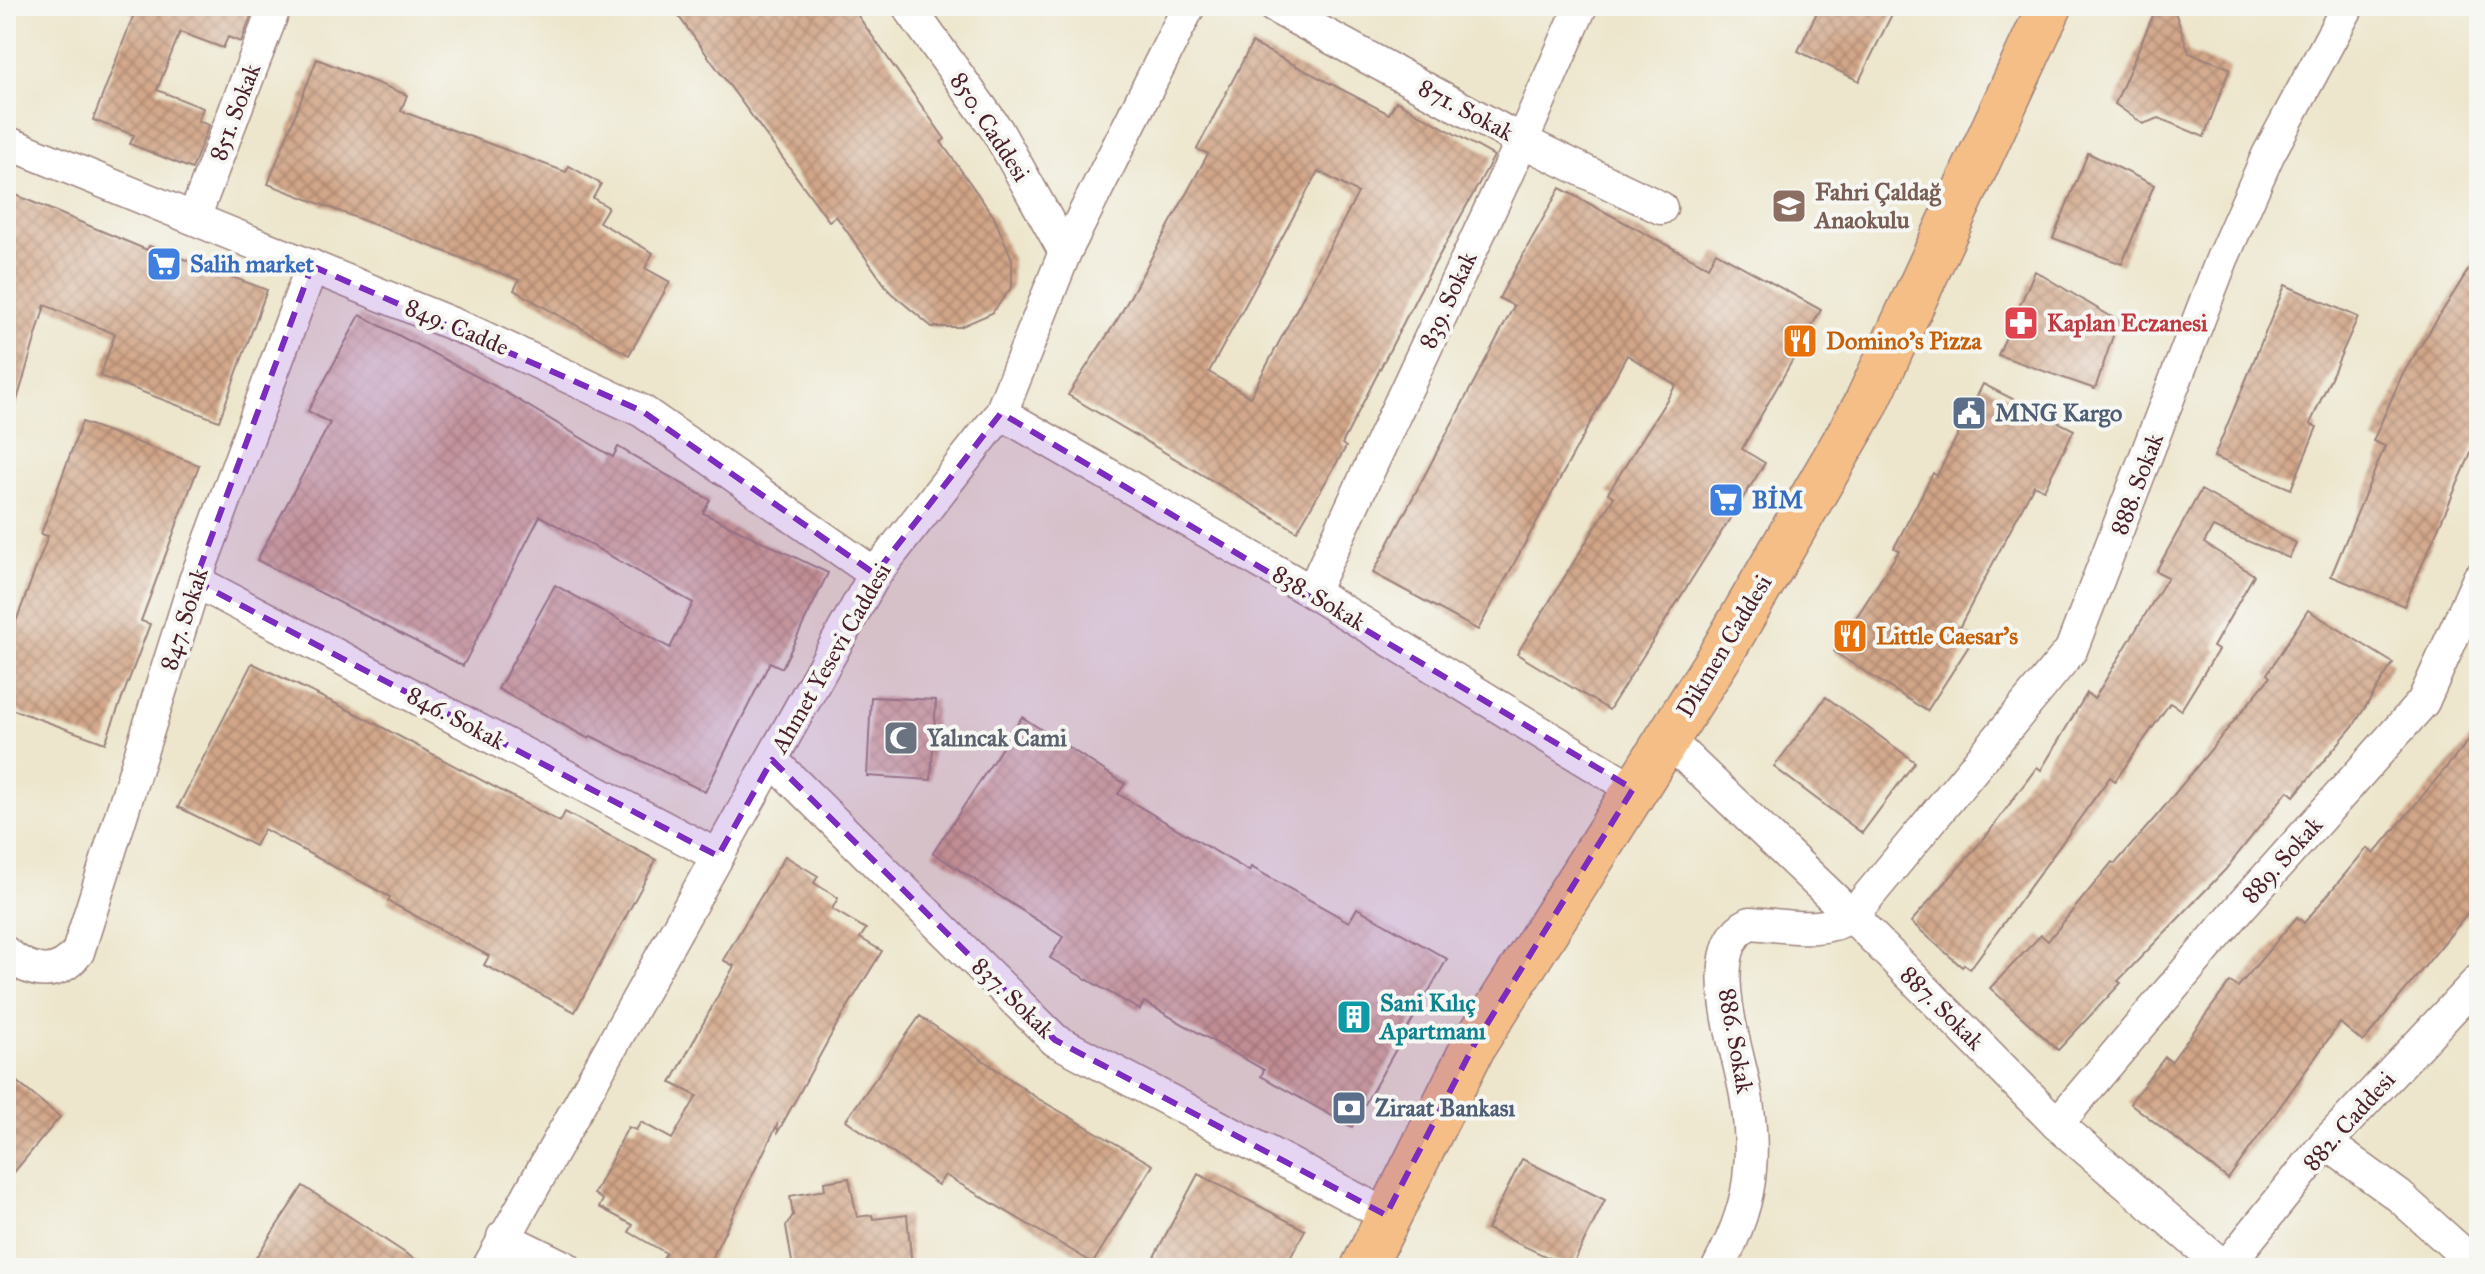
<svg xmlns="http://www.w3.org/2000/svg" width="2485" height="1274" viewBox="0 0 2485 1274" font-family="'IM FELL Great Primer',serif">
<defs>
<pattern id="building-cross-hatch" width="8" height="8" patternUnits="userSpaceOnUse" patternTransform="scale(2)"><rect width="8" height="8" fill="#d2a688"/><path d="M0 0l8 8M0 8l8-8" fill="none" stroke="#ac876f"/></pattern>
</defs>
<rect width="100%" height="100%" fill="#f6f6f2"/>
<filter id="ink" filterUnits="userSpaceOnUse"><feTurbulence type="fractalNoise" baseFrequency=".0125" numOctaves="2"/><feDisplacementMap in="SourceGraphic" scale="16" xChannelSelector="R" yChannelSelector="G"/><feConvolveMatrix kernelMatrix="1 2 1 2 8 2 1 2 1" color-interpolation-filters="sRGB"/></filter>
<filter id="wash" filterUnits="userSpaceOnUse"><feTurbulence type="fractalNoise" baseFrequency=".006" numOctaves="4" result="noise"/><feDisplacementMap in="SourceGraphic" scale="32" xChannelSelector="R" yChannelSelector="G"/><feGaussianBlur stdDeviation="1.8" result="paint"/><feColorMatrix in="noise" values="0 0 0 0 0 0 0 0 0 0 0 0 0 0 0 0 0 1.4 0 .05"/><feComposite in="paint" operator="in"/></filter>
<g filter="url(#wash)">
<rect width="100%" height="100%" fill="#ede6cc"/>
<g id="blocks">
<g fill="url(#building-cross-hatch)" fill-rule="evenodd">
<polygon points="118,6 255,6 241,42 228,37 223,48 180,32 157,90 203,108 198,121 209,125 192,169 130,144 134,135 93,120 134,14"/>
<polygon points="671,6 851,6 945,139 941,142 994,217 1012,259 1012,287 992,313 960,327 932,327 890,292 836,216 829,221"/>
<polygon points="1820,6 1896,6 1859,81 1798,51"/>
<polygon points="2157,6 2173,6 2189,53 2230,68 2204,137 2159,118 2143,124 2115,104"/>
<path d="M 1252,43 L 1389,114 L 1396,101 L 1494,156 L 1418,294 L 1342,444 L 1346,447 L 1297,531 L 1068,395 L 1119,317 L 1208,154 L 1197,149 ZM 1318,171 L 1358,193 L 1250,397 L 1209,372 Z"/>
<polygon points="317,59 407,95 401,111 566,172 569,166 601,184 593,198 608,207 599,222 653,253 645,268 670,282 629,355 514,290 519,280 268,184"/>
<polygon points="2088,153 2154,185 2122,264 2053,238"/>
<polygon points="1560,188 1708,267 1716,252 1821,310 1742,449 1765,463 1609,710 1517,654 1614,497 1608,493 1676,385 1627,355 1478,630 1373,573 1514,306 1499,298"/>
<polygon points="6,191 147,250 149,246 267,290 219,421 100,376 115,334 45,305 13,414 6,413"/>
<polygon points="2479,253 2479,435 2404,606 2331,576 2385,446 2373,441 2402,375"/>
<polygon points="2035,271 2118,321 2095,389 1998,355"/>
<polygon points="2285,285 2358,317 2310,424 2317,427 2291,489 2214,457"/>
<polygon points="360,315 495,386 613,457 618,447 710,500 703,513 828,573 782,668 770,662 705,792 591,736 589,739 498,689 555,585 670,648 693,603 540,516 463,666 257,560 330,423 308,411"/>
<polygon points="1983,384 2074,430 2044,490 2034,485 1959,628 1974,638 1927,711 1834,652 1899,551 1894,548 1933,473 1937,476"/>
<polygon points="82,422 199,465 141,621 150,624 105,743 6,707 6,648 48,536 41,534"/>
<polygon points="2201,490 2296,543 2289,558 2213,527 2204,543 2254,575 2213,647 2218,650 2181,710 2170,703 2115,781 2110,777 1970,969 1964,964 1962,967 1911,922 1986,836 2037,767 2041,770 2087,693 2094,699 2168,577 2156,571"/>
<polygon points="2308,610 2393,663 2354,725 2294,796 2288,791 2225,870 2118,981 2121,983 2058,1050 1990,988 2041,935 2048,941 2112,862 2115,864 2159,813 2270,677 2267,674"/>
<polygon points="252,663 361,716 560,822 565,812 656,860 575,1012 484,965 489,956 388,901 390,897 264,829 255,846 178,807"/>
<polygon points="871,697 936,700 931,780 867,776"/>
<polygon points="1826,697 1915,762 1862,833 1774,767"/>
<polygon points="1022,717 1125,784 1118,794 1249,871 1251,867 1349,922 1357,908 1447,959 1352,1127 1261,1076 1264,1070 1144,1002 1140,1010 1050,958 1063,937 933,853"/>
<polygon points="2479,728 2479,900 2363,1042 2340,1023 2228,1179 2130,1103 2165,1057 2171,1062 2230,982 2238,987 2297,917 2304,923 2367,848 2374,854"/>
<polygon points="785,856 818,876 814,883 838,898 832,909 866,929 860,938 882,951 836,1026 778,1132 777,1125 707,1268 675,1268 662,1260 666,1253 629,1232 633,1225 599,1207 603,1200 594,1194 628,1127 636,1130 641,1122 672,1139 697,1096 671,1083 734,966 723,960"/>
<polygon points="920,1016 1037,1098 1153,1165 1093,1263 945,1175 938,1185 846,1120"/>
<polygon points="6,1073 60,1117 6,1182"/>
<polygon points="1522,1159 1605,1200 1571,1268 1487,1229"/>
<polygon points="1198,1174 1305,1230 1285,1268 1148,1268"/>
<polygon points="849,1178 857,1217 872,1215 873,1219 907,1215 912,1268 793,1268 786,1226 793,1215 790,1196 825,1190 824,1182"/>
<polygon points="303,1186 428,1268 249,1268"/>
</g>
</g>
</g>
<g filter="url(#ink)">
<use href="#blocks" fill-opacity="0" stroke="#9c827c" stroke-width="2"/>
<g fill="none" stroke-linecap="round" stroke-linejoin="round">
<defs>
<g id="street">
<polyline points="908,6 997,130 1065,252"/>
<polyline points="1273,6 1522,141 1661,208"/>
<polyline points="6,142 472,332 642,411 875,574"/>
<polyline points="194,218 275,6"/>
<polyline points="1001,413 1312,592 1633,789"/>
<polyline points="195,581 718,856"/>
<polyline points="1312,592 1522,141 1581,6"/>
<polyline points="1667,739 1852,916 2057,1124 2225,1268"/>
<polyline points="772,760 1055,1040 1386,1215"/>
<path d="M 6,953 C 31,974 57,979 78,952 L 195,581 L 312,266"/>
<polyline points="2057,1124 2243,904 2423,702 2479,578"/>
<polyline points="2326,1143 2399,1196 2479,1268"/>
<polyline points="503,1237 566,1268"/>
<polyline points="488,1268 875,574 1001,413 1065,252 1189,6"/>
<path d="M 1718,1268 C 1734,1238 1748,1205 1750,1169 C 1752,1148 1750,1123 1747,1102 C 1742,1058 1697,948 1750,923 C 1784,925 1822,935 1852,916 L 2071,650 L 2222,259 L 2268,155 L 2348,6"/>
<polyline points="2225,1268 2326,1143 2479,980"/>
</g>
<polyline id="primary" points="1363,1268 1474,1045 1721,654 1865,406 2050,6"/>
</defs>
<use href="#street" stroke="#9c827c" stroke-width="35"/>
<use href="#primary" stroke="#9c827c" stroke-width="47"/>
<use href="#street" stroke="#fff" stroke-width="32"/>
<use href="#primary" stroke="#f6be87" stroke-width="44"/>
</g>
</g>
<path fill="#7b2cbf" fill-opacity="0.2" stroke="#7b2cbf" stroke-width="6" stroke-dasharray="16 10" stroke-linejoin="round" d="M 312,266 L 642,411 L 875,574 L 1001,413 L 1633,789 L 1474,1045 L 1386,1215 L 1055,1040 L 772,760 L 718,856 L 195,581 Z"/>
<defs>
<symbol id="school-square" viewBox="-11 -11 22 22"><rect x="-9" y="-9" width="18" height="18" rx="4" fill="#8d6e63" stroke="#f6f6f2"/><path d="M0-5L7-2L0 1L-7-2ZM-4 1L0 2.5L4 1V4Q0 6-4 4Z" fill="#fff"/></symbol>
<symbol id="supermarket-square" viewBox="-11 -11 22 22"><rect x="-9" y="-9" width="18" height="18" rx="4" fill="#3f7fe0" stroke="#f6f6f2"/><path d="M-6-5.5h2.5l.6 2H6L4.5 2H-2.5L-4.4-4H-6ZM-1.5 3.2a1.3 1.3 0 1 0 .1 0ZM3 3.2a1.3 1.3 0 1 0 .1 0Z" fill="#fff"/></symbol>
<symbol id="pharmacy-square" viewBox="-11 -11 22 22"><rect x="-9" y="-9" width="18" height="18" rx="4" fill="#e0444e" stroke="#f6f6f2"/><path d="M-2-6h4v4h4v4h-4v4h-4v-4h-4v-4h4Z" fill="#fff"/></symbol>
<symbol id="restaurant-square" viewBox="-11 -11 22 22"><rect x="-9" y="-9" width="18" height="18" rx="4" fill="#e8710a" stroke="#f6f6f2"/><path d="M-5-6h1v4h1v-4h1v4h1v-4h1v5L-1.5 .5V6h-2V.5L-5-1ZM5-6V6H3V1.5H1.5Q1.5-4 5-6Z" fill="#fff"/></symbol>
<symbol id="civic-square" viewBox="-11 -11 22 22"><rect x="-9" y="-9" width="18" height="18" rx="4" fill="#5c6f8a" stroke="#f6f6f2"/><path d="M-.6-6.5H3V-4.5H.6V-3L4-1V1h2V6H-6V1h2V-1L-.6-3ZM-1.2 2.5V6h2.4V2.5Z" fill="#fff"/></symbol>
<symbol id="mosque-square" viewBox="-11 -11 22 22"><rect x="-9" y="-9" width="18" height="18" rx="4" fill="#6b7280" stroke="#f6f6f2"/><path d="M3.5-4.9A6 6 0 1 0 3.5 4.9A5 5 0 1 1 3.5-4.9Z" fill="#fff"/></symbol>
<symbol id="building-square" viewBox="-11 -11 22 22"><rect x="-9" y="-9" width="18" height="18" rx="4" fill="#0f9aa8" stroke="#f6f6f2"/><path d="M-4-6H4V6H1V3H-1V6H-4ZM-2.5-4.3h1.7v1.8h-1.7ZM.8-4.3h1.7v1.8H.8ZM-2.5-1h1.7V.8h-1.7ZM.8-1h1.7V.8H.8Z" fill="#fff"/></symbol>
<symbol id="bank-square" viewBox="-11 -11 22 22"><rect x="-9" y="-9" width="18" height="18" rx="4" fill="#5c6f8a" stroke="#f6f6f2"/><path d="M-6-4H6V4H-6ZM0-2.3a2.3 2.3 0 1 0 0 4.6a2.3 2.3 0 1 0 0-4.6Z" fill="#fff"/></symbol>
</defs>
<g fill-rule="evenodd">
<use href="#school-square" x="1769" y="186" width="40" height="40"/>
<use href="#supermarket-square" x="144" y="244" width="40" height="40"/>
<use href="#pharmacy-square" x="2001" y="303" width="40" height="40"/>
<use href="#restaurant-square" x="1780" y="321" width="40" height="40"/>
<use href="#civic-square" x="1949" y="393" width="40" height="40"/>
<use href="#supermarket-square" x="1706" y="480" width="40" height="40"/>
<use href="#restaurant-square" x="1830" y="616" width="40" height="40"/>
<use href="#mosque-square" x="881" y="718" width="40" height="40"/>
<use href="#building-square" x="1334" y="997" width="40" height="40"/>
<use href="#bank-square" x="1329" y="1088" width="40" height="40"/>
</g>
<g text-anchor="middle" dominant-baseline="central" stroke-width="8" stroke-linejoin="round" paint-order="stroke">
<g font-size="24" fill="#4a1f2b" stroke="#f6f6f2">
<text transform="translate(1466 110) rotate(28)">871. Sokak</text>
<text transform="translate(235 112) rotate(-69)">851. Sokak</text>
<text transform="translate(990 127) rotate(57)">850. Caddesi</text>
<text transform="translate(1448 300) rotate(-65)">839. Sokak</text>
<text transform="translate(457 327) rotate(23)">849. Cadde</text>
<text transform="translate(2137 484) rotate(-69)">888. Sokak</text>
<text transform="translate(1319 598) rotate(31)">838. Sokak</text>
<text transform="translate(184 619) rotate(-72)">847. Sokak</text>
<text transform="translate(1724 646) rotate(-59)">Dikmen Caddesi</text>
<text transform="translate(831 658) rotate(-60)">Ahmet Yesevi Caddesi</text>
<text transform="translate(456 718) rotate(28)">846. Sokak</text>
<text transform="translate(2282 860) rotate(-48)">889. Sokak</text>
<text transform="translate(1013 998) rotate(44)">837. Sokak</text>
<text transform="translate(1942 1008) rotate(45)">887. Sokak</text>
<text transform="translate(1736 1041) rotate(80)">886. Sokak</text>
<text transform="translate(2349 1121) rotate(-48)">882. Caddesi</text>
</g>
<g font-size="24" font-weight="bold" fill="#785e54" stroke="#f6f6f2" text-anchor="start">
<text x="1815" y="192">Fahri Çaldağ<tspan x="1815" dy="28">Anaokulu</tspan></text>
</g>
<g font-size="24" font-weight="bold" fill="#366cbe" stroke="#f6f6f2" text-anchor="start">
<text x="190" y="264">Salih market</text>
<text x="1752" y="500">BİM</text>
</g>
<g font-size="24" font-weight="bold" fill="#be3a42" stroke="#f6f6f2" text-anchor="start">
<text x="2047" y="323">Kaplan Eczanesi</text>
</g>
<g font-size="24" font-weight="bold" fill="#c56008" stroke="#f6f6f2" text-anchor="start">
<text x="1826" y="341">Domino's Pizza</text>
<text x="1876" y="636">Little Caesar's</text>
</g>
<g font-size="24" font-weight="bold" fill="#4e5e75" stroke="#f6f6f2" text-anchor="start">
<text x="1995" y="413">MNG Kargo</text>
<text x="1375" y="1108">Ziraat Bankası</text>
</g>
<g font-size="24" font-weight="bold" fill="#5b616d" stroke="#f6f6f2" text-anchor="start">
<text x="927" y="738">Yalıncak Cami</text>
</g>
<g font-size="24" font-weight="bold" fill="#0d838f" stroke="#f6f6f2" text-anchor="start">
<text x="1380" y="1003">Sani Kılıç<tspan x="1380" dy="28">Apartmanı</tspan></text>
</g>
</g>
<rect width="2485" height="1274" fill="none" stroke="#f6f6f2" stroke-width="32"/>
</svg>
